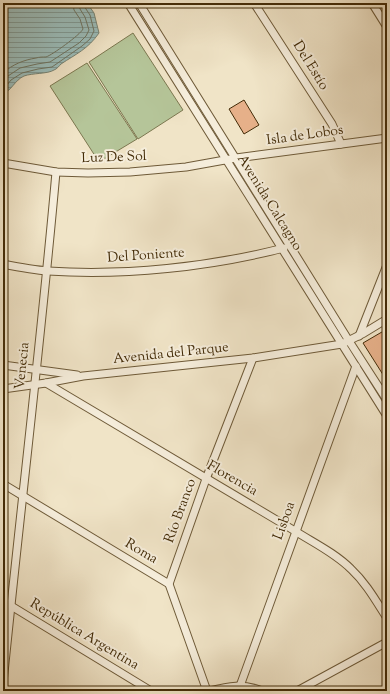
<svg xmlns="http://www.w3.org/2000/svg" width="390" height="694" viewBox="0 0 390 694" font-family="'Sorts Mill Goudy',serif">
<defs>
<pattern id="water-rules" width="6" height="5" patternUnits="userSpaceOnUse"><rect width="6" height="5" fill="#9bbebc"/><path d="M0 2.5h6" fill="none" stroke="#809b97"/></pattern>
</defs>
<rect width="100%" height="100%" fill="#f0e4c7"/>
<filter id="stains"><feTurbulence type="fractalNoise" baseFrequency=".005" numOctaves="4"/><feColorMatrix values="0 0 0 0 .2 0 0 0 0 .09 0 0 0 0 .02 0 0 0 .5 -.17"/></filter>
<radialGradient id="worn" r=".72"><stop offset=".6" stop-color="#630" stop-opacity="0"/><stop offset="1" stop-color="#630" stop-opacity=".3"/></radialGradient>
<g fill="#b5c599" stroke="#7c7850">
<polygon points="133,33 183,110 138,139 89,62"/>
<polygon points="87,63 137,139 99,162 50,86"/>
</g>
<path fill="url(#water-rules)" stroke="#788474" d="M 3,3 L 87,3 L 94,13 L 99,33 C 88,49 76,54 61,64 C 59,66 57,69 54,70 C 48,74 32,73 24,76 C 15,80 11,91 3,94 Z"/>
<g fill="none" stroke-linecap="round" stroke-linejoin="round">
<g stroke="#6f7562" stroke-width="1">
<path d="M 3,73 C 13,64 24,60 36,58 C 39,57 43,57 46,57 C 52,55 80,35 83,29 L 80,19 L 74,10 L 73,3"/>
<polyline points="3,83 8,76 20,68 37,64 50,62 79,43 86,36 89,30 85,17 80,9 79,3"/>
<polyline points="3,90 11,80 22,73 38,69 52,67 82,46 90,39 94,31 90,15 84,6 84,3"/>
</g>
</g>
<g fill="#e6b089" stroke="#432c08">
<polygon points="244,100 259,125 244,134 229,109"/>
<polygon points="387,329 387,381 363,343"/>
</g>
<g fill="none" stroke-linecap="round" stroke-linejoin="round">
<defs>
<g id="minor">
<polyline points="128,3 387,416"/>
<polyline points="139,3 349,341 387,400"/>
<polyline points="254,3 332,124 341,144"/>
<polyline points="372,3 387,27"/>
<polyline points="3,163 56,172 88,173 130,172 186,167 236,158 387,138"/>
<path d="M 3,264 C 18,267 33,270 48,271 C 126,276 209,267 284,248"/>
<polyline points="359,336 387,265"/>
<polyline points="3,365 77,375"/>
<path d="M 46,383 L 295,531 C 314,543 335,553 351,569 C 366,583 376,601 387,618"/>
<polyline points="3,389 46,383 83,376 253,358 342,344 364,333 387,319"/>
<polyline points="3,484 169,584 207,691"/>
<polyline points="169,584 206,479 253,358"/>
<polyline points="3,601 151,691"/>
<path d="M 3,683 C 20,512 41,342 56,172"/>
<polyline points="240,686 356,366"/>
<path d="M 209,691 C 229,686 243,683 262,691"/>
<polyline points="297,691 387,642"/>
</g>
</defs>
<use href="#minor" stroke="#6e5a38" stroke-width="9"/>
<use href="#minor" stroke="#f5eddb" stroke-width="7"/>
</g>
<g text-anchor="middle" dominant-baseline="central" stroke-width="4" stroke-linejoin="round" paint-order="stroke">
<g font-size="14" fill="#432c08" stroke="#f5eddb">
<text transform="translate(310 66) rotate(58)">Del Estío</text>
<text transform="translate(305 136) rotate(-8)">Isla de Lobos</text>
<text transform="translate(114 158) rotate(-2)">Luz De Sol</text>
<text transform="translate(269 203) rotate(58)">Avenida Calcagno</text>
<text transform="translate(146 256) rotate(-4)">Del Poniente</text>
<text transform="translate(171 354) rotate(-6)">Avenida del Parque</text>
<text transform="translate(23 366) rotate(-84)">Venecia</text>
<text transform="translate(232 479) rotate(30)">Florencia</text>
<text transform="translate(181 511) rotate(-70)">Río Branco</text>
<text transform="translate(285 521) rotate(-70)">Lisboa</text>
<text transform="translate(141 552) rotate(31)">Roma</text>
<text transform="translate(84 635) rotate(31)">República Argentina</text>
</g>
</g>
<rect width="390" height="694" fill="none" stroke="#f0e4c7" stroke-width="16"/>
<rect x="4" y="4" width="382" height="686" fill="none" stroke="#432c08" stroke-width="2"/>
<rect x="8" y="8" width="374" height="678" fill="none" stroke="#432c08"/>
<rect width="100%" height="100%" filter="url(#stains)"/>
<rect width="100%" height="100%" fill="url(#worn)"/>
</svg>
